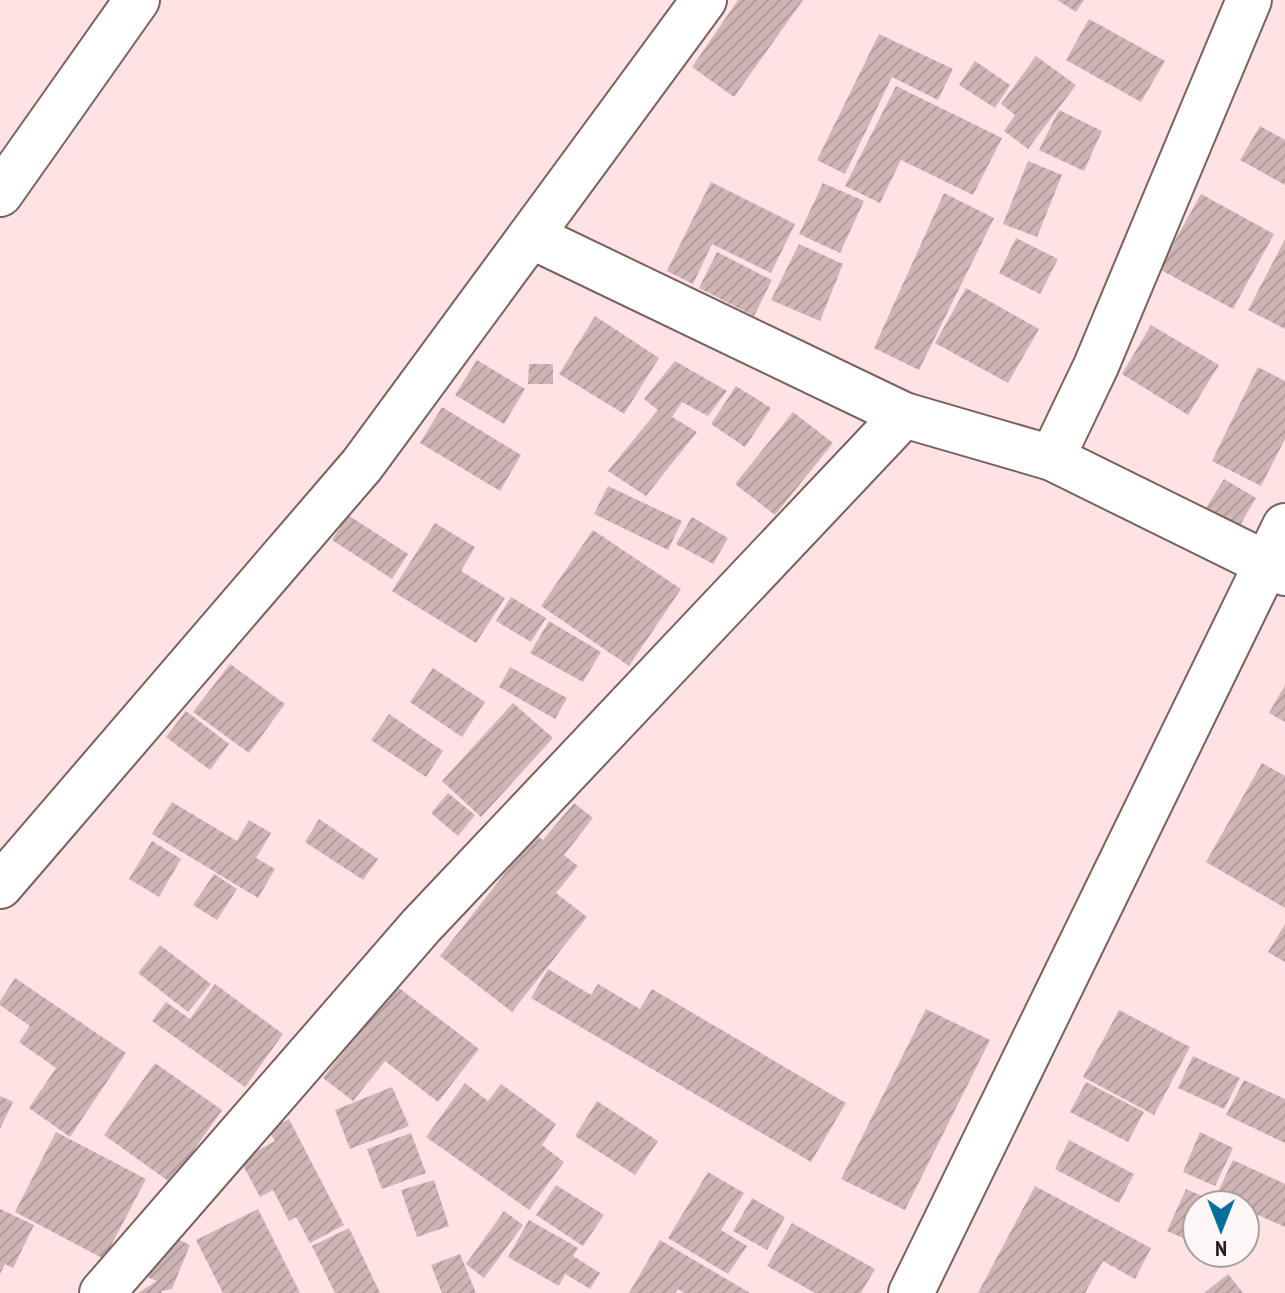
<svg xmlns="http://www.w3.org/2000/svg" width="1285" height="1293" viewBox="0 0 1285 1293" font-family="'PT Sans Narrow',sans-serif">
<defs>
<pattern id="building-hatch" width="6" height="6" patternUnits="userSpaceOnUse" patternTransform="scale(2)"><rect width="6" height="6" fill="#d0b5b5"/><path d="M-1 1l2-2M0 6l6-6M5 7l2-2" fill="none" stroke="#b29b9b"/></pattern>
</defs>
<rect width="100%" height="100%" fill="#ffe3e3"/>
<g fill="url(#building-hatch)">
<polygon points="738,0 803,0 734,97 692,67"/>
<polygon points="1057,0 1084,0 1076,12"/>
<polygon points="1089,19 1165,61 1141,102 1066,60"/>
<polygon points="879,34 953,69 938,100 892,77 845,174 817,160"/>
<polygon points="1036,56 1076,85 1028,149 1004,131 1015,115 1001,104"/>
<polygon points="975,61 1010,85 995,108 959,85"/>
<polygon points="896,86 1002,138 973,195 901,160 880,203 845,186"/>
<polygon points="1059,110 1102,131 1084,171 1039,150"/>
<polygon points="1260,126 1285,140 1285,185 1240,160"/>
<polygon points="1028,161 1062,175 1037,237 1003,224"/>
<polygon points="711,182 795,224 771,273 712,244 693,284 667,271"/>
<polygon points="823,183 864,201 840,253 799,234"/>
<polygon points="944,193 994,218 919,370 874,348"/>
<polygon points="1201,194 1274,234 1233,309 1159,269"/>
<polygon points="1016,238 1058,259 1040,294 999,273"/>
<polygon points="1285,239 1285,329 1248,310"/>
<polygon points="799,244 843,264 820,321 771,300"/>
<polygon points="717,252 772,280 754,316 699,288"/>
<polygon points="966,288 1039,329 1008,383 935,343"/>
<polygon points="595,316 659,358 624,414 559,374"/>
<polygon points="1151,325 1219,365 1188,415 1122,374"/>
<polygon points="477,360 525,389 504,424 455,395"/>
<polygon points="675,361 727,391 708,416 682,402 672,417 697,432 646,496 608,471 658,410 644,399"/>
<polygon points="529,364 553,364 553,384 528,384"/>
<polygon points="1258,367 1285,381 1285,439 1261,486 1212,461"/>
<polygon points="736,386 771,408 745,447 711,424"/>
<polygon points="442,407 521,455 500,491 420,443"/>
<polygon points="793,412 833,443 775,515 735,484"/>
<polygon points="1224,479 1256,498 1239,527 1206,508"/>
<polygon points="608,486 682,521 668,550 594,514"/>
<polygon points="348,515 408,554 392,579 332,540"/>
<polygon points="692,517 728,538 713,564 676,544"/>
<polygon points="435,523 475,547 461,571 505,598 476,643 392,591"/>
<polygon points="593,530 681,589 629,666 541,606"/>
<polygon points="511,597 546,618 531,642 496,621"/>
<polygon points="549,621 601,652 583,682 530,653"/>
<polygon points="230,664 285,704 249,753 193,712"/>
<polygon points="510,667 567,698 555,719 499,687"/>
<polygon points="433,668 485,702 462,737 410,702"/>
<polygon points="1285,685 1285,722 1269,713"/>
<polygon points="513,703 553,738 481,817 442,781"/>
<polygon points="186,711 229,744 210,770 166,737"/>
<polygon points="389,714 443,751 426,777 371,740"/>
<polygon points="1262,763 1285,776 1285,908 1206,862"/>
<polygon points="448,793 475,815 458,836 431,813"/>
<polygon points="172,802 237,841 249,820 271,833 256,858 275,869 258,898 152,834"/>
<polygon points="574,803 593,818 564,855 578,866 556,893 587,917 512,1012 440,956 535,835 543,840"/>
<polygon points="319,819 378,859 363,880 305,842"/>
<polygon points="152,841 181,859 159,897 129,879"/>
<polygon points="214,874 237,889 217,920 193,905"/>
<polygon points="1285,924 1285,962 1268,952"/>
<polygon points="160,945 211,984 188,1012 138,973"/>
<polygon points="548,969 591,995 598,984 640,1009 652,989 846,1103 811,1162 531,998"/>
<polygon points="15,978 126,1053 70,1137 29,1108 56,1068 19,1042 30,1026 0,1005 0,1001"/>
<polygon points="215,984 283,1034 245,1087 152,1021 166,1002 190,1019"/>
<polygon points="395,985 479,1049 438,1102 385,1061 353,1101 323,1078"/>
<polygon points="926,1009 990,1040 905,1210 841,1179"/>
<polygon points="1119,1010 1190,1047 1154,1115 1083,1077"/>
<polygon points="1193,1056 1240,1078 1224,1109 1178,1088"/>
<polygon points="155,1063 222,1110 171,1183 104,1135"/>
<polygon points="1244,1080 1285,1099 1285,1143 1226,1115"/>
<polygon points="1086,1082 1144,1112 1128,1142 1070,1112"/>
<polygon points="465,1083 488,1101 501,1084 556,1124 542,1145 564,1162 529,1210 426,1137"/>
<polygon points="392,1087 409,1126 350,1149 335,1110"/>
<polygon points="0,1096 13,1102 0,1129"/>
<polygon points="597,1101 658,1141 635,1175 575,1136"/>
<polygon points="289,1119 344,1225 310,1243 296,1217 289,1221 273,1190 260,1197 240,1160 275,1141 268,1130"/>
<polygon points="56,1132 146,1179 104,1259 15,1212"/>
<polygon points="1200,1132 1233,1148 1215,1186 1183,1172"/>
<polygon points="411,1133 426,1173 382,1189 367,1149"/>
<polygon points="1069,1140 1134,1174 1119,1203 1055,1169"/>
<polygon points="1233,1160 1285,1184 1285,1227 1245,1209 1245,1205 1236,1205 1216,1196"/>
<polygon points="708,1172 744,1193 721,1230 747,1246 728,1274 668,1238"/>
<polygon points="434,1180 449,1226 417,1237 401,1190"/>
<polygon points="556,1185 604,1215 583,1246 536,1215"/>
<polygon points="1035,1186 1151,1248 1135,1279 1103,1261 1085,1293 978,1293"/>
<polygon points="1186,1189 1223,1205 1197,1205 1197,1244 1167,1231"/>
<polygon points="752,1198 785,1217 767,1250 733,1231"/>
<polygon points="0,1209 34,1225 13,1268 5,1264 0,1274"/>
<polygon points="258,1209 300,1293 223,1293 196,1240"/>
<polygon points="504,1211 523,1225 484,1278 466,1264"/>
<polygon points="529,1220 578,1248 573,1256 600,1273 590,1289 565,1274 559,1286 508,1257"/>
<polygon points="792,1223 875,1269 861,1293 815,1293 767,1266"/>
<polygon points="349,1228 380,1293 335,1293 312,1246"/>
<polygon points="165,1233 190,1245 172,1289 161,1291 162,1293 138,1293 157,1281 145,1276"/>
<polygon points="660,1240 750,1293 684,1293 678,1289 675,1293 629,1293"/>
<polygon points="460,1254 476,1293 442,1293 431,1265"/>
<polygon points="1228,1274 1243,1293 1204,1293"/>
</g>
<g fill="none" stroke-linecap="round" stroke-linejoin="round">
<defs>
<g id="minor">
<polyline points="0,194 137,0"/>
<polyline points="531,236 904,415 1052,458 1285,573"/>
<polyline points="1052,458 1096,366 1249,0"/>
<polyline points="0,886 362,465 704,0"/>
<polyline points="102,1293 421,926 904,415"/>
<polyline points="911,1293 1285,526"/>
</g>
</defs>
<use href="#minor" stroke="#786160" stroke-width="48"/>
<use href="#minor" stroke="#fff" stroke-width="44"/>
</g>
<g transform="translate(1221 1229) rotate(180)"><circle r="38" fill="#fcf6f6" stroke="#a69f9f" stroke-width="2"/>
<path d="M0-6L14 30L0 20L-14 30Z" fill="#06709c"/>
<text y="-12" font-size="22" font-weight="bold" text-anchor="middle" fill="#251c1c">N</text>
</g>
</svg>
